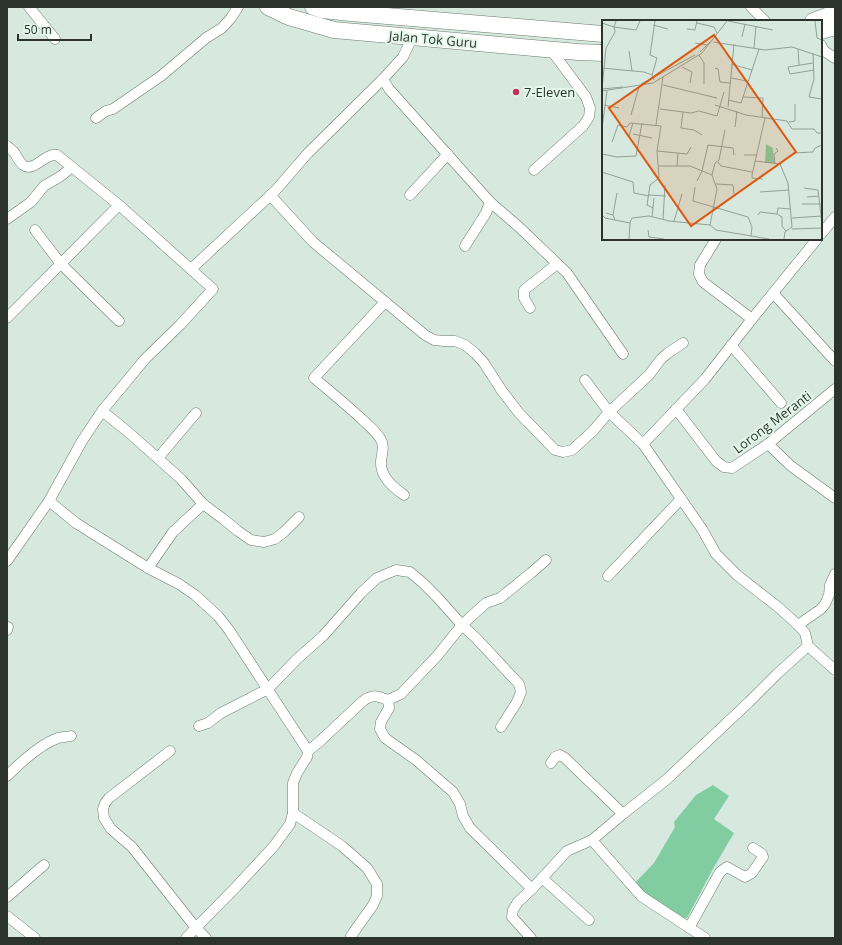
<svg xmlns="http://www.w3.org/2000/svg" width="842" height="945" viewBox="0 0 842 945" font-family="'Open Sans',sans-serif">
<rect width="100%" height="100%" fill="#d7e9de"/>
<polygon fill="#82cca1" points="713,785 729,796 714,819 734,833 714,867 687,918 683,919 633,885 654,863 675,827 674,822 696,795"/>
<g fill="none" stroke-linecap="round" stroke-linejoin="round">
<defs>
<g id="minor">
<polyline points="29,7 55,39"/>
<polyline points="751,7 765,21"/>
<polyline points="821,45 824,51 835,58"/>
<polyline points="383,79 389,89 490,202 519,227 567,273 623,354"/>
<polyline points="96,118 106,111 113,109 161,76 206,38 222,28 231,18 238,7"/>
<path d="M 7,146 C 9,148 12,150 14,152 C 17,156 19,162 23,165 C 34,173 44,153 57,155 L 119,205 L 213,289 L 180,325 L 145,359 L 102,411 L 82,441 L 49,501 L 7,561"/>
<polyline points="534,170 583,126 589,117 590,108 586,97 551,50"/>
<polyline points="270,195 313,242 425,335 434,340 444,341 455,341 465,345 475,353 484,363 502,391 519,413 555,450 563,452 572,450 593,431 609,412 649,375 661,359 668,353 683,343"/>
<polyline points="410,195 448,154"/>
<polyline points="7,219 31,202 44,186 61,176 72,167"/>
<polyline points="35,230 61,264 119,321"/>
<polyline points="821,234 835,217"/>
<polyline points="716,239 700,265 699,274 703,282 752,319"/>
<polyline points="465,246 486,213 490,202"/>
<polyline points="191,269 275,191 308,153 383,79 403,57 412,38"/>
<polyline points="773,293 835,361"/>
<path d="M 385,302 L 314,378 C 331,392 349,407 365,422 C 370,427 376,432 380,438 C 385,446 382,453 381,461 C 380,477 393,487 404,495"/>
<polyline points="530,308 524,298 524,290 557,264"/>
<polyline points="7,318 119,205"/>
<polyline points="731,345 781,403"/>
<polyline points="585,380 609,412 643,444 702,529 716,554 737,575 778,607 798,625 805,633 808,646 835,670"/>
<polyline points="676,409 716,461 724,467 732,468 768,444 835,389"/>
<polyline points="102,411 127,431 181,479 203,504 222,518 238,531 251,540 264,542 275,539 284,532 299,517"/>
<polyline points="643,444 705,379 752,319 817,239"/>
<polyline points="768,444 791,466 835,498"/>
<polyline points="158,458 196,413"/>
<polyline points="49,501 76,523 148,568 179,584 195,595 218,616 229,630 308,751 307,757 297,773 293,783 293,813 290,824 274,846 236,887 186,938"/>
<polyline points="148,568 173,532 203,504"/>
<polyline points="608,576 681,499"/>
<polyline points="798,625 821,609 825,604 829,595 830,585 835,574"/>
<polyline points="7,630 8,627"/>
<polyline points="388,700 389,708 381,722 380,729 385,738 416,760 453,792 460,804 463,816 470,828 532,889"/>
<polyline points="199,726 208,723 221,713 268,689 297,659 323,636 361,593 377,578 396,570 410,572 423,583 437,597 462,625 476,638 519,684 521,692 517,702 501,727"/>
<polyline points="170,751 109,798 105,803 103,809 104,818 111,829 132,847 196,928 206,938"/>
<path d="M 308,751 L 318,743 L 363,701 C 373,694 377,696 388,700 L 401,694 L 437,656 L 462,625 L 476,612 L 486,603 L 500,598 L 531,573 L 546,560"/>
<polyline points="551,763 555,757 560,755 565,758 623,814"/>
<path d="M 7,776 C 20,763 41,744 58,738 C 62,737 67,737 71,736"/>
<polyline points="293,813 342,846 367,868 377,884 377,896 373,905 351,936"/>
<polyline points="592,840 641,896 650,902 705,938"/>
<polyline points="542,878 589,920"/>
<polyline points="7,897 44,865"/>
<polyline points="7,916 35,938"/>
<polyline points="689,928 720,872 727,867 745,877 752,873 763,857 762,854 753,848"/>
<polyline points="531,938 512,917 513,910 518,902 532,889 567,851 592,840 623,814 666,780 749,702 777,674 808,646"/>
</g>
<g id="primary">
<polyline points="268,7 289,17 334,30 578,52 603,53"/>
<polyline points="313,7 322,10 351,13 603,34"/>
<polyline points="813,21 835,13"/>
<polyline points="821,31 835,27"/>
</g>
</defs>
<use href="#minor" stroke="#697a6f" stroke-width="11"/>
<use href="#primary" stroke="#697a6f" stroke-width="17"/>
<use href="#minor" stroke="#fff" stroke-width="10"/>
<use href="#primary" stroke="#fff" stroke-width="16"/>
</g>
<circle fill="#c0315c" stroke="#e4f7eb" stroke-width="1.5" cx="516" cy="92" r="4"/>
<g text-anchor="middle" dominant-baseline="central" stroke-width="4" stroke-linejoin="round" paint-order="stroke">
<g font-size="13" fill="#2c332e" stroke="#e4f7eb">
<text transform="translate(433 39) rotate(5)">Jalan Tok Guru</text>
<text transform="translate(772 422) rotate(-37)">Lorong Meranti</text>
</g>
<g font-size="13" fill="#2c332e" stroke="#e4f7eb" text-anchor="start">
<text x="524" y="92">7-Eleven</text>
</g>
</g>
<g transform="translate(602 20)">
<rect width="220" height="220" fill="#d7e9de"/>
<path d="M 164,124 L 171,128 L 172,143 L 163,143 Z" fill="#82cca1"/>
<path fill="none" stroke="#93a098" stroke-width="1" d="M 14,1 L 12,7 L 34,10 L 38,1M 126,1 L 171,10M 213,1 L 215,18 L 220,20M 0,3 L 12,7 L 13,12 L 4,28 L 0,69M 95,3 L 112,7 L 115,13M 51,5 L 66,9M 85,9 L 93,10 L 95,1M 140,17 L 143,4M 111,22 L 163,30 L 190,27 L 220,37M 93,23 L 105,25M 152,28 L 154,6M 196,29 L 197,45M 27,31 L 30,51M 98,32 L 108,22M 211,33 L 212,59 L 207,77 L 220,79M 97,35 L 102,43 L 102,64M 211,43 L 186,47 L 188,54 L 212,50M 129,44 L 150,50M 80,47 L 90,52 L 88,63M 0,48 L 42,52 L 50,55 L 52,60M 113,48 L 116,49 L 118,62 L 128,63M 50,55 L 55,38 L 48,35 L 53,1M 129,58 L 145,61M 39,64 L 93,35M 61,65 L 115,78M 0,69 L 21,67M 0,71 L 51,63 L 100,33 L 125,1M 141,77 L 161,78 L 160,97M 126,80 L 139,83 L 157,29M 2,85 L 17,88M 113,85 L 144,95 L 185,101 L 190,109 L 212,109 L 215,113 L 220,113M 126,87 L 132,24M 58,89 L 89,93 L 97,91 L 115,96 L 122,72M 81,92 L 79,108 L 92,110 L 100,115M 29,95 L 37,67M 187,102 L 193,101 L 193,84M 54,105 L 61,57M 133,107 L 135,91M 0,108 L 5,71M 31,114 L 50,118M 27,116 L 31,103M 10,122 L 16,105 L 25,107 L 28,103 L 59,106 L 55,131 L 57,158 L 48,165 L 45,185 L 51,188M 55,131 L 85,134 L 89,127M 0,134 L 15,137 L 34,136 L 40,103M 142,135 L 155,135M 153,141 L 178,144 L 186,163 L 190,207 L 183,212 L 182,219M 116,142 L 119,146 L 150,152M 173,144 L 172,134 L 176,131 L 174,128M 178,144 L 192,133 L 211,132 L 213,128 L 220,125M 57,146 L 88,146 L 110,155 L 115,169 L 108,205M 75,146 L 76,133M 0,152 L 31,162 L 32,173 L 47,176M 110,155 L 113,143 L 117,140 L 123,110M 161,159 L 150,158 L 150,155 L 163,98M 95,161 L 100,151 L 106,125 L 131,128 L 132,135M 114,164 L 131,165 L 132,174M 93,167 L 91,181 L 146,197 L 150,207 L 149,216M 202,168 L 216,170 L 220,204M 158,172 L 187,170M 47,175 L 64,176M 205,177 L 217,176M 200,184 L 220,184M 4,193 L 11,195 L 13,200M 175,194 L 176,188 L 189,189M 0,195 L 3,198 L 28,203 L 27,219M 11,195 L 15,173M 156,195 L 158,192 L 175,194 L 180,197 L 180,206 L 184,211M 50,197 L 52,178M 190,198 L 220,196M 61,200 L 63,165M 72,201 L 80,174M 28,203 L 30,198 L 47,196 L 67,201 L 108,205 L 114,210 L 167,219M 190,209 L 220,208M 46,210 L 47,217 L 62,219"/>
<path fill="#df570e" fill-opacity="0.15" stroke="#df570e" stroke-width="2" d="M 112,15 L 194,132 L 89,206 L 7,88 Z"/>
<rect width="220" height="220" fill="none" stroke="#2c332e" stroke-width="2"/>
</g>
<rect width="842" height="945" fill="none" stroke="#2c332e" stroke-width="16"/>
<path d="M18 34v6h73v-6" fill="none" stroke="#2c332e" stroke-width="2"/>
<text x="24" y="34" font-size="12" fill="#2c332e" stroke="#e4f7eb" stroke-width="3" paint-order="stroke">50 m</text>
</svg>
